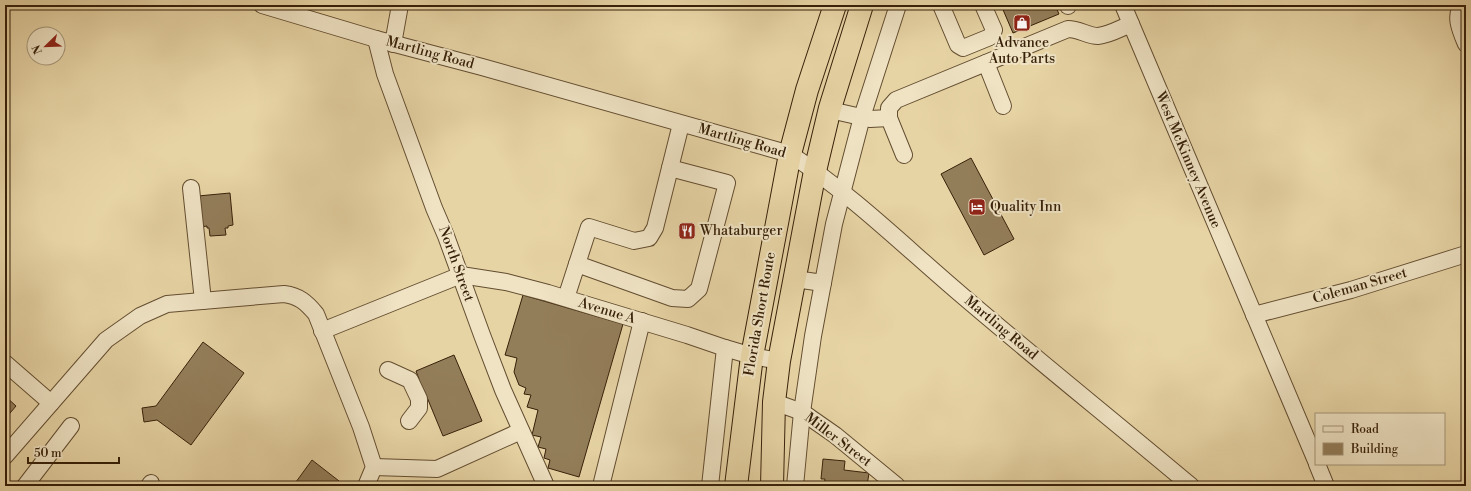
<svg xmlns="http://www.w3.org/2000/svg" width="1471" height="491" viewBox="0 0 1471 491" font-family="'Libre Bodoni',serif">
<rect width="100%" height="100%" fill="#e7d4a5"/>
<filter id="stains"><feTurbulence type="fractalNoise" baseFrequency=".005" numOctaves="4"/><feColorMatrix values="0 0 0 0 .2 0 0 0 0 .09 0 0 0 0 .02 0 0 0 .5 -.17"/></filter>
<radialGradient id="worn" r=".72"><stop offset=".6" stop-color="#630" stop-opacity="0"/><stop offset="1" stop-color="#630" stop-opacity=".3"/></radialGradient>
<g fill="#937e5a" stroke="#372009">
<polygon points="1001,5 1055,5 1059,14 1013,33"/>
<polygon points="971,158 1014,239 984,255 941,174"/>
<polygon points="230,193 233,225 228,226 228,228 225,228 226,235 210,236 209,228 207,228 207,226 201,227 198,196"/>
<polygon points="523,295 623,324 579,477 548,468 550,460 544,458 546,449 538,447 541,437 532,435 538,410 527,407 531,395 524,394 526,388 519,385 514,372 517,358 505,355"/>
<polygon points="203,342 244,373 191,445 157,420 144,422 142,408 156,406"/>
<polygon points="454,355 482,421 443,436 424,390 412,395 407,384 419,379 416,371"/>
<polygon points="5,396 16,406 5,419"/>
<polygon points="823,459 845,461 844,470 869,473 867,486 824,486 825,479 821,479"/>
<polygon points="312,460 339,481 336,486 293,486"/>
</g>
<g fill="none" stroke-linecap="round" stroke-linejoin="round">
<defs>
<g id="minor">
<path d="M 262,5 L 376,39 L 482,67 L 790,154 C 854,196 907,249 965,298 C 1040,362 1116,423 1191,486"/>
<polyline points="941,5 958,45 963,48 990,37 994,30 983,5"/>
<polyline points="1068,5 1068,6"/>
<polyline points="1123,5 1316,461"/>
<path d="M 1463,5 C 1453,15 1461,32 1466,44"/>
<polyline points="376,39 385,74 434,208 446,236 482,335 503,390 546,486"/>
<polyline points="393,44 400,5"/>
<polyline points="986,63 1003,106"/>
<polyline points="830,110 870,119 889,118"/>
<path d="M 904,155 L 889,118 L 889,108 L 896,100 L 1068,29 C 1079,29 1088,36 1098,36 C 1109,35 1121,28 1131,24"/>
<polyline points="191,188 203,301"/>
<polyline points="577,264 672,298 688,299 699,289 727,183 670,168"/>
<polyline points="795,279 823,283"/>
<polyline points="566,298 589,227 634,241 649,238 655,228 681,124"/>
<polyline points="1254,315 1351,290 1466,254"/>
<polyline points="322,331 461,275 506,282 548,293 687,335 725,348 752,356 779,361"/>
<polyline points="5,363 51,403"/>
<polyline points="388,370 410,380 419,399 419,408 409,421"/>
<polyline points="774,402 802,412 835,435 897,486"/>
<path d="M 5,456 L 106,340 L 140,316 L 167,304 L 284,294 C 299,296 306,302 316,314 L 361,427 L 374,467 L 366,486"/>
<polyline points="1317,464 1326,486"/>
<polyline points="374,467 437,469 521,431"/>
<polyline points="25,486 71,426"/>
<polyline points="149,486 151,483"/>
<polyline points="601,486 642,321"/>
<polyline points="710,486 725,348"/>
<polyline points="795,486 802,412 813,336 834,224 862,117 898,5"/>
</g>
<g id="highway">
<polyline points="736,486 752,356 790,154 807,90 835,5"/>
<polyline points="772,486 774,402 779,361 815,171 830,108 862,5"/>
</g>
</defs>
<use href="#minor" stroke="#634d30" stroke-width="18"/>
<use href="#highway" stroke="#372009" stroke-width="24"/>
<use href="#minor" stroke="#efe3c4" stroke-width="16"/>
<use href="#highway" stroke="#e7d4a5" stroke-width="22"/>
</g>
<defs>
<symbol id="shop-square" viewBox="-11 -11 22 22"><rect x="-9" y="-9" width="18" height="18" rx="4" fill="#8f2418" stroke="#efe3c4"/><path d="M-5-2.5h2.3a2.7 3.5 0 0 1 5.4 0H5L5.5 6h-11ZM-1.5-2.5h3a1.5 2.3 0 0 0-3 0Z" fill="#fff"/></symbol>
<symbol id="hotel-square" viewBox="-11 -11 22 22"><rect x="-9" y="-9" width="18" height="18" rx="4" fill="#8f2418" stroke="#efe3c4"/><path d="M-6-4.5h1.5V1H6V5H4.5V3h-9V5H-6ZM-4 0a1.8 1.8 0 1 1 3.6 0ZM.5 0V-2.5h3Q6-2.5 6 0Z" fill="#fff"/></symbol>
<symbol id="restaurant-square" viewBox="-11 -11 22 22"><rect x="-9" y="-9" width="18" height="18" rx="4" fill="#8f2418" stroke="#efe3c4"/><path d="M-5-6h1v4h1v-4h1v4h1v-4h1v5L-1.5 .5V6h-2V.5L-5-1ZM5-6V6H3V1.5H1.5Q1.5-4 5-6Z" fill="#fff"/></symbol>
</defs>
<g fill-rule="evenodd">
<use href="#shop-square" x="1012" y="13" width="20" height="20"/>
<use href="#hotel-square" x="967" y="197" width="20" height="20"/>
<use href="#restaurant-square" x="677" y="221" width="20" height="20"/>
</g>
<g text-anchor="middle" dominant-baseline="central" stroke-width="4" stroke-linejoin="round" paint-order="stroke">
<g font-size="14" fill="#372009" stroke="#efe3c4" text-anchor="start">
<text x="1022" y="43" text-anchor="middle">Advance<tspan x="1022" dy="16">Auto Parts</tspan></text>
<text x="990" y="207">Quality Inn</text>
<text x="700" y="231">Whataburger</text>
</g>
<g font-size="14" fill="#372009" stroke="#efe3c4">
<text transform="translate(430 53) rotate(15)">Martling Road</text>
<text transform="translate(742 141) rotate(16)">Martling Road</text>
<text transform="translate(1188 160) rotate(67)">West McKinney Avenue</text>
<text transform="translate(456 264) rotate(70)">North Street</text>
<text transform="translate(1360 286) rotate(-16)">Coleman Street</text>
<text transform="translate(607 311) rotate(17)">Avenue A</text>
<text transform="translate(760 314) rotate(-80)">Florida Short Route</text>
<text transform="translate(1001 328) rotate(40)">Martling Road</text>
<text transform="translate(838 440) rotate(37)">Miller Street</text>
</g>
</g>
<rect width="1471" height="491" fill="none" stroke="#e7d4a5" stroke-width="20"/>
<rect x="6" y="6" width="1459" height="479" fill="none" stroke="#372009" stroke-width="2"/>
<rect x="10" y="10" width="1451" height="471" fill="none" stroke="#372009"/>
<rect x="1315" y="413" width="130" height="52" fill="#efe3c4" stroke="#a59579"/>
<rect x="1323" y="426" width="20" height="6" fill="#efe3c4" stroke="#a59579"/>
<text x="1351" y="433" font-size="12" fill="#372009">Road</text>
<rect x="1323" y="443" width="20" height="12" fill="#937e5a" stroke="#a59579"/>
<text x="1351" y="453" font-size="12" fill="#372009">Building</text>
<g transform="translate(46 46) rotate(247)"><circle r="19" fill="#efe3c4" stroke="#a59579"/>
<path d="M0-3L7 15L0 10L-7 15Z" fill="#8f2418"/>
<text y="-6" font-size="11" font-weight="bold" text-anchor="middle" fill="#372009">N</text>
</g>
<path d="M28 457v6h91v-6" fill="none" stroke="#372009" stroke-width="2"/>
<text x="34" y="457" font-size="12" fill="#372009" stroke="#efe3c4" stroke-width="3" paint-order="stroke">50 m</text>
<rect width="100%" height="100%" filter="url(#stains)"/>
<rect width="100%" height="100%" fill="url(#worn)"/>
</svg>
